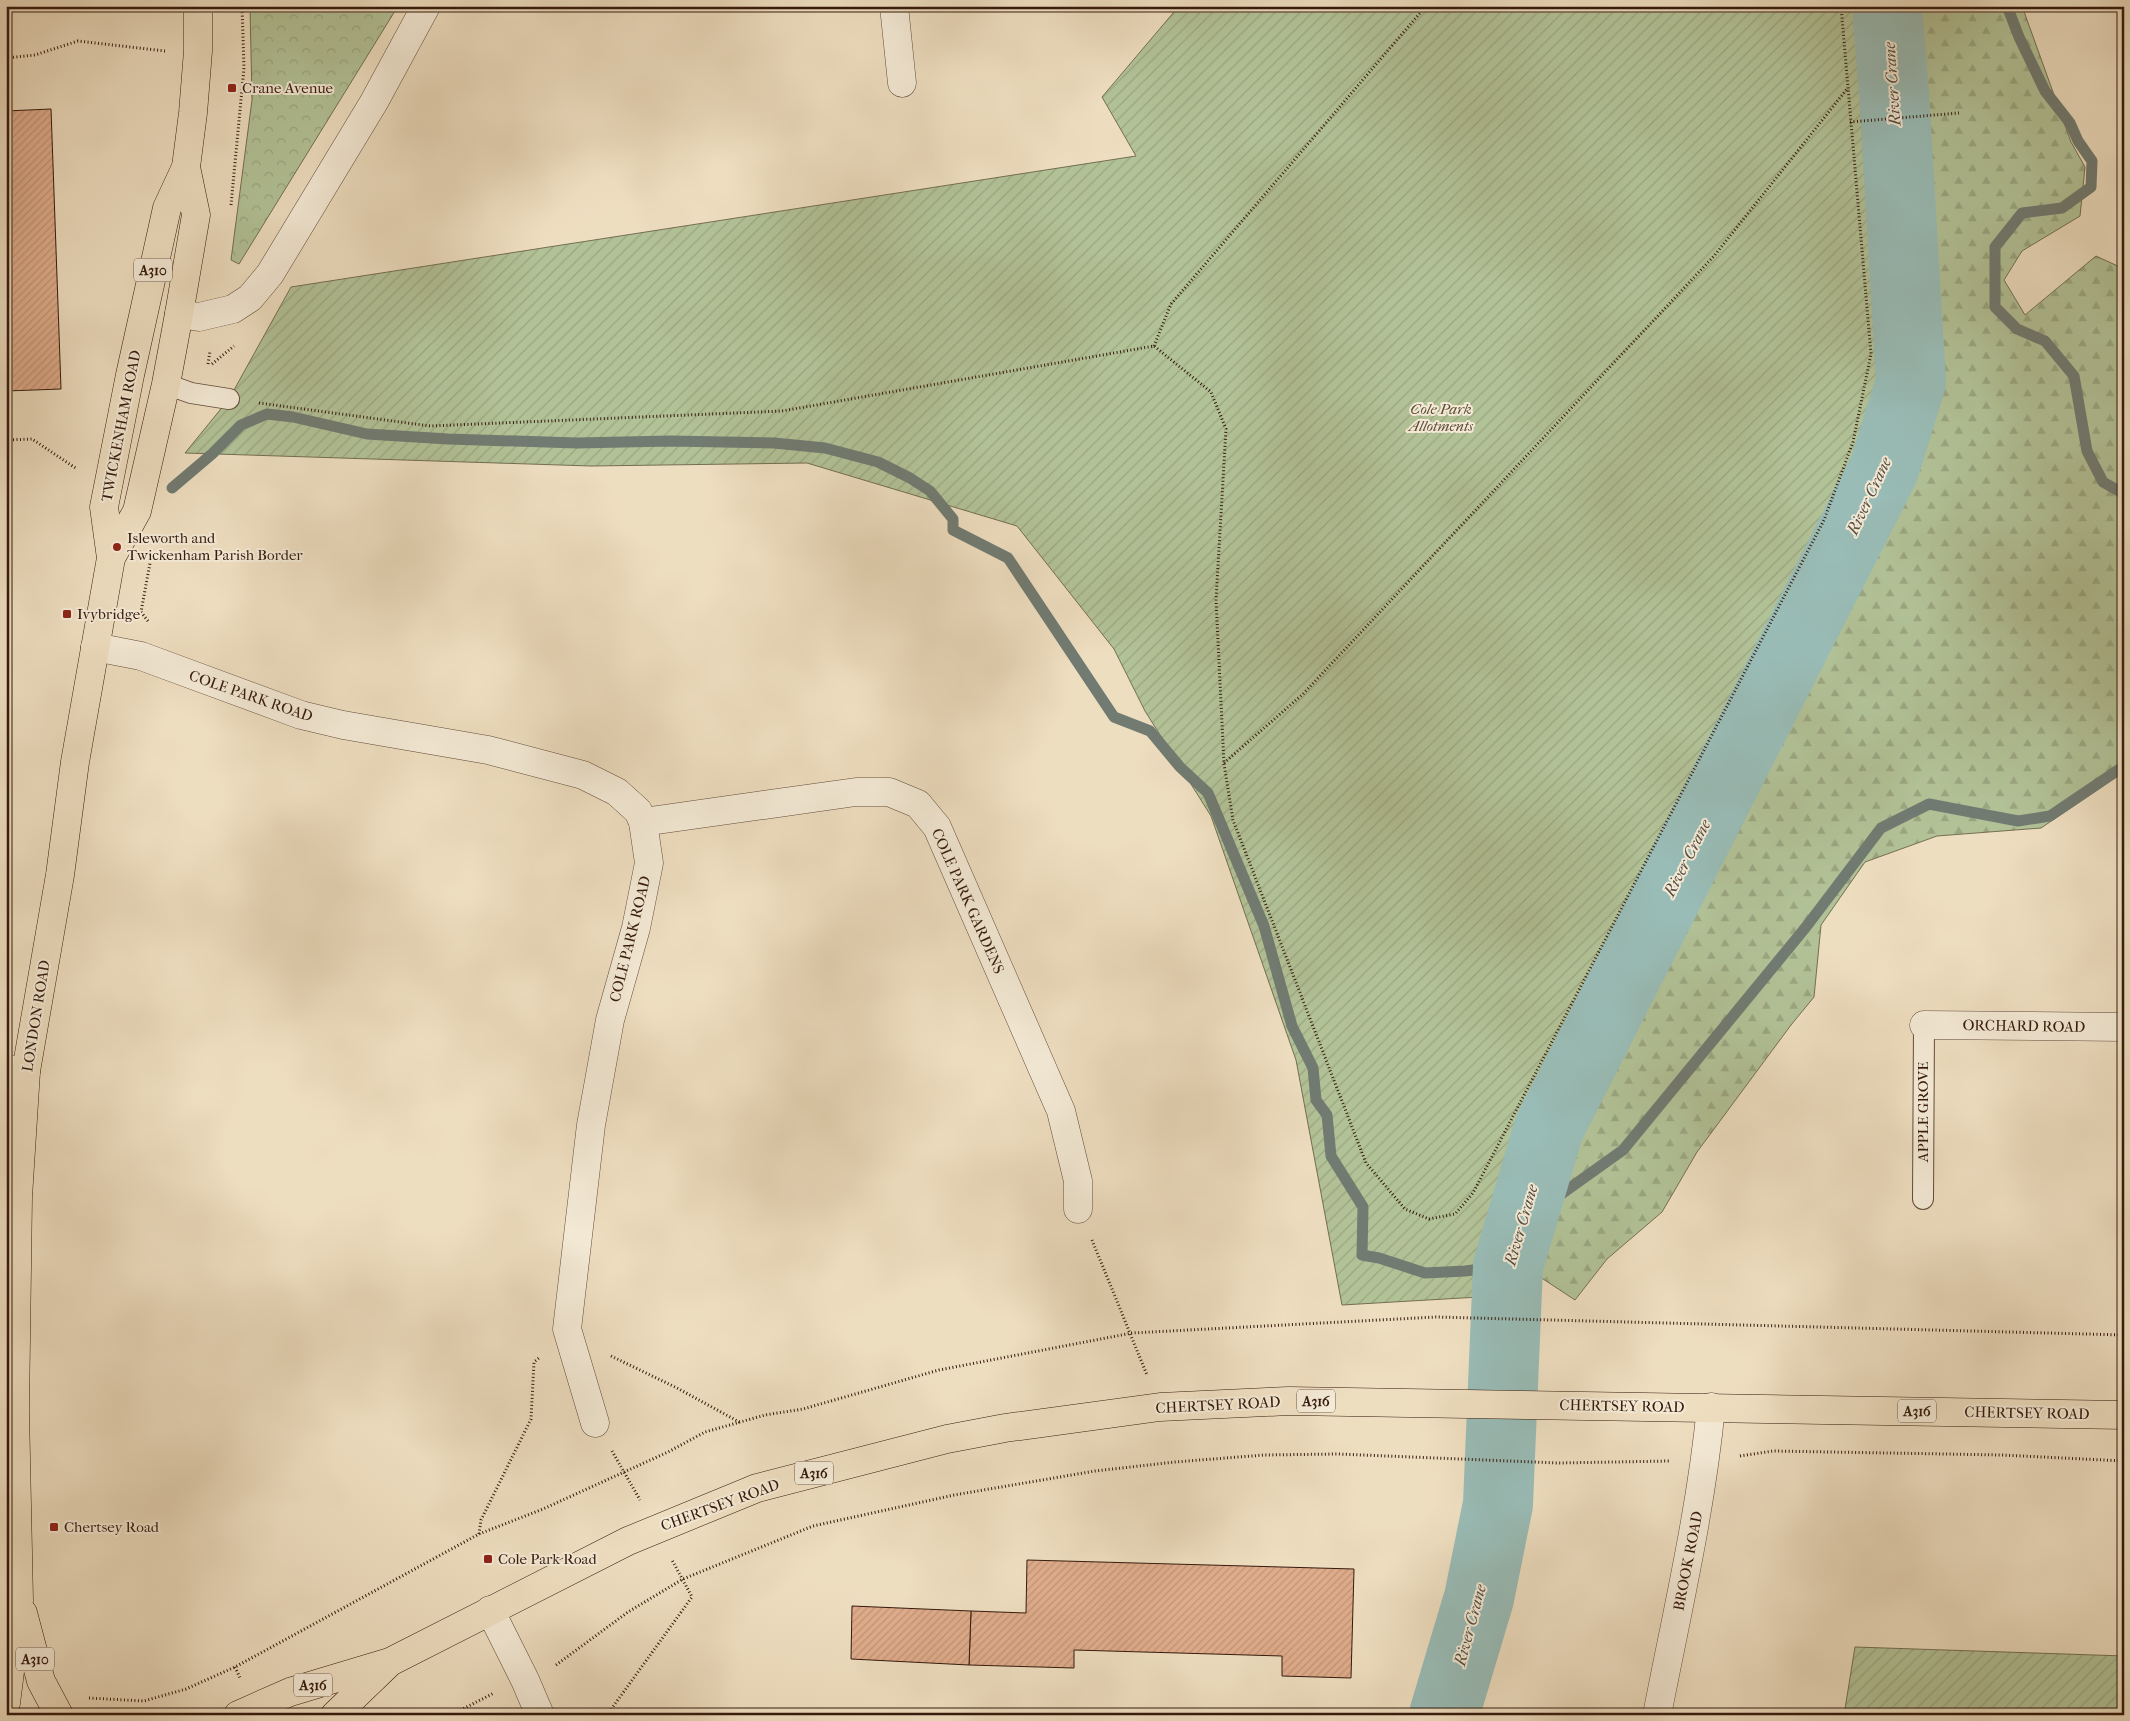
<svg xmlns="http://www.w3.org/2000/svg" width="2130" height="1721" viewBox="0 0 2130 1721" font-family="'IM FELL French Canon',serif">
<defs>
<pattern id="forest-firs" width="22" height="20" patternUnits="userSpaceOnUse" patternTransform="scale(1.25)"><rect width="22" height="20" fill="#b2c297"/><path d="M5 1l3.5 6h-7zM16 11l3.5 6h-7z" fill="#9aa681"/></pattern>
<pattern id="park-crowns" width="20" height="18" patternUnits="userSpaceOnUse" patternTransform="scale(1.25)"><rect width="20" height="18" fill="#b2c297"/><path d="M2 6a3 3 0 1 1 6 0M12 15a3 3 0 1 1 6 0" fill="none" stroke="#9aa681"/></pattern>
<pattern id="garden-furrows" width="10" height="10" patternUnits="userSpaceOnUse" patternTransform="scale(1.25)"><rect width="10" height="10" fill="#b2c297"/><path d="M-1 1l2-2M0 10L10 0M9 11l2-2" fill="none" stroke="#9aa681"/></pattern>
<pattern id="building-hatch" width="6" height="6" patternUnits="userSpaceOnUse" patternTransform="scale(1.25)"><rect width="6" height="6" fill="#e0ad8c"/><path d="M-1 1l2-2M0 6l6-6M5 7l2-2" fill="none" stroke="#c19478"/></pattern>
</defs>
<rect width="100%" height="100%" fill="#eedec0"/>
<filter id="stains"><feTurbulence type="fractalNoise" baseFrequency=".004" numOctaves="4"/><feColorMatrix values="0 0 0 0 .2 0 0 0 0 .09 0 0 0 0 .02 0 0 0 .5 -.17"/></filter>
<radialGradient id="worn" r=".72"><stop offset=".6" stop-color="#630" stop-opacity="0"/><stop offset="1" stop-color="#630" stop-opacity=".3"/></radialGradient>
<polygon fill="url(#forest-firs)" stroke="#746e52" points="1906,6 2022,6 2071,142 2085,167 2080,216 2022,251 2004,280 2025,315 2096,256 2124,269 2124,772 2041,828 1937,836 1865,862 1821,925 1814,997 1791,1025 1697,1152 1662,1212 1607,1259 1575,1300 1493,1246 1528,1128 1700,875 1869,553 1910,439 1940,402 1916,96"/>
<polygon fill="url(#park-crowns)" stroke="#746e52" points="250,6 398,6 239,264 231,260 252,100"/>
<g fill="url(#garden-furrows)" stroke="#746e52">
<polygon points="1179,6 1865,6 1876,85 1888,232 1893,359 1868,463 1813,574 1741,702 1614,950 1528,1128 1479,1297 1342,1305 1296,1060 1211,816 1145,711 1114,649 1017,526 807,463 591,466 185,453 229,399 291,287 1136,156 1102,97"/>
<polygon points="1855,1647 2124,1656 2124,1715 1844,1715"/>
</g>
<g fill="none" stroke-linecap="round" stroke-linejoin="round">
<g stroke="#717b72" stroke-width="11">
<polyline points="2007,6 2019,37 2045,91 2070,123 2078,141 2092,161 2091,187 2062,208 2022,213 1995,247 1995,307 2017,329 2045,341 2074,376 2087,451 2103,482 2124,494"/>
<polyline points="172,488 212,454 241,425 267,414 293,417 367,434 448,439 577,443 670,441 774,443 825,448 878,462 910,478 930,491 953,519 953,530 1008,558 1114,717 1150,731 1180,767 1208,793 1264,926 1292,1026 1313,1068 1316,1100 1327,1115 1331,1156 1363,1207 1362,1255 1379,1258 1425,1273 1465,1271 1508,1266"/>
<polyline points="1526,1204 1560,1195 1623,1150 1806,927 1881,828 1929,804 2018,821 2050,816 2124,766"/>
</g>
<polyline stroke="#99bcb6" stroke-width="70" points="1444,1715 1479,1598 1498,1504 1508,1266 1549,1128 1884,469 1911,382 1894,93 1887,6"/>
</g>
<g fill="url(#building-hatch)" stroke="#351a0d">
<polygon points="51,109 61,389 6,391 6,111"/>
<polygon points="1027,1560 1354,1569 1351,1678 1282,1676 1282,1656 1074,1650 1074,1668 969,1665 971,1611 1026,1613"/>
<polygon points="852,1606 971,1611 969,1665 851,1659"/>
</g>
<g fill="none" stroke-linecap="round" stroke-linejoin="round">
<defs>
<g id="service">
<polyline points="166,384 191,393 229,399"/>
<polyline points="1923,1199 1924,1025"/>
</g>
<g id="minor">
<polyline points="894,6 902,83"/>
<polyline points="179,314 199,317 233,309 250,298 270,274 374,102 426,6"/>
<polyline points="95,647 141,656 301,715 343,725 488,750 583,775 617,792 638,811 643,822 649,863 636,928 610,1020 591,1125 567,1329 595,1423"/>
<polyline points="643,822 856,792 889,792 918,804 937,827 1061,1111 1078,1181 1078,1209"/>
<polyline points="1924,1025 2124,1027"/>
<polyline points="6,1069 26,1071"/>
<polyline points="490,1610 525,1680 540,1715"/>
<path d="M 1657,1715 C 1677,1612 1701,1511 1711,1407"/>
</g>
<g id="primary">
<polyline points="111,558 104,507 130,375 167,208 186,167 193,113 198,51 198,6"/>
<polyline points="23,1613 41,1681 59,1715"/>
<polyline points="6,1703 19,1600 15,1411 18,1197 26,1071 60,875 75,762 111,558 137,511 166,384 179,314 196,215 186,167"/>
</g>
<g id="trunk">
<polyline points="238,1715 290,1692 390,1662 628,1541 757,1488 947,1439 1005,1428 1160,1407 1289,1401 2124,1415"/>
<polyline points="335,1715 387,1665"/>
</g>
</defs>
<use href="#service" stroke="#634b3a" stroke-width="22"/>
<use href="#minor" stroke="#634b3a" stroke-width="29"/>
<use href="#primary" stroke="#351a0d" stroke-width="29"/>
<use href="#trunk" stroke="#351a0d" stroke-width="29"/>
<g stroke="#351a0d" stroke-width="3" stroke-dasharray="1 2.5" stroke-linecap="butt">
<polyline points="6,58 35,55 78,41 165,51"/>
<polyline points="1850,122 1959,113"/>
<polyline points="231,205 244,68 242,6"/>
<polyline points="1154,346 1171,304 1426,6"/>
<polyline points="208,364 210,351"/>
<polyline points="212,364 234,346"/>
<polyline points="259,403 430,426 782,411 1154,346 1211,392 1226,429 1216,600 1224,764 1233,820 1366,1163 1405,1209 1429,1219 1455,1214 1473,1193 1824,520 1853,442 1871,354 1841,6"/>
<polyline points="6,440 32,439 77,469"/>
<polyline points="148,621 141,612 150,563"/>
<polyline points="1224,763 1303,694 1714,256 1847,89"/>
<polyline points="1092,1240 1147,1375"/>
<polyline points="611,1356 677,1388 741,1423"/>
<polyline points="612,1451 640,1500"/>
<polyline points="1740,1456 1773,1451 2002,1455 2124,1461"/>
<polyline points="479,1534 481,1520 531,1419 534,1362 540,1357"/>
<polyline points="556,1665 628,1612 683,1579 813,1526 954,1495 1095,1471 1175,1462 1264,1455 1338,1454 1558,1463 1669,1461"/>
<polyline points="235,1667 240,1678"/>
<polyline points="89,1698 144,1701 186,1689 235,1667 479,1534 543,1509 668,1452 705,1432 765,1415 803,1409 939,1370 1132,1333 1436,1317 2124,1335"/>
<polyline points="451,1715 494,1693"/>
<polyline points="607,1715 692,1597 672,1560"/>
</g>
<use href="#service" stroke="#f4ead6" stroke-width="20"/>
<use href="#minor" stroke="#f4ead6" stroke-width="28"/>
<use href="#primary" stroke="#eedec0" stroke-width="28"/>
<use href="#trunk" stroke="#eedec0" stroke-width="28"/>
</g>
<g fill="#8f2418" stroke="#f4ead6" stroke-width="2">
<rect x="227" y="83" width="10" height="10" rx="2.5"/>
<circle cx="117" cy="547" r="5"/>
<rect x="62" y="609" width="10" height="10" rx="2.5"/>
<rect x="49" y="1522" width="10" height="10" rx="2.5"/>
<rect x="483" y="1554" width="10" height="10" rx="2.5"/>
</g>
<g text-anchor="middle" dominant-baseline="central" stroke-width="4" stroke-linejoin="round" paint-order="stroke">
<g fill="#f4ead6" stroke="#6e5849" stroke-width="1">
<rect x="134" y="258.5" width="38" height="23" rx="4"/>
<rect x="1297" y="1389.5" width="38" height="23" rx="4"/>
<rect x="1898" y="1399.5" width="38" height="23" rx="4"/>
<rect x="795" y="1461.5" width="38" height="23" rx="4"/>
<rect x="16" y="1647.5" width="38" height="23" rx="4"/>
<rect x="294" y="1673.5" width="38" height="23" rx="4"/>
</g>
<g font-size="14" font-weight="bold" fill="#351a0d">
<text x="153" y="270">A310</text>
<text x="1316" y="1401">A316</text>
<text x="1917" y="1411">A316</text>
<text x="814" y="1473">A316</text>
<text x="35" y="1659">A310</text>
<text x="313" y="1685">A316</text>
</g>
<g font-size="15" fill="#351a0d" stroke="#f4ead6" text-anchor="start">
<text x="242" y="88">Crane Avenue</text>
<text x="127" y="538">Isleworth and<tspan x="127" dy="17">Twickenham Parish Border</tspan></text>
<text x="77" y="614">Ivybridge</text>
<text x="64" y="1527">Chertsey Road</text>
<text x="498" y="1559">Cole Park Road</text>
</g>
<g font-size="15" font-style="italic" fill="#5a4c36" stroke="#f4ead6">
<text x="1441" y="409">Cole Park<tspan x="1441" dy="17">Allotments</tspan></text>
</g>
<g font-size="15" fill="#351a0d" stroke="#f4ead6">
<text transform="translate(121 426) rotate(-79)">TWICKENHAM ROAD</text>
<text transform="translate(251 696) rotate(19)">COLE PARK ROAD</text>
<text transform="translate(968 901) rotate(66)">COLE PARK GARDENS</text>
<text transform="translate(630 939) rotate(-76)">COLE PARK ROAD</text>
<text transform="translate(36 1016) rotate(-81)">LONDON ROAD</text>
<text transform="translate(2024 1026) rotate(1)">ORCHARD ROAD</text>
<text transform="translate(1923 1112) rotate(-90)">APPLE GROVE</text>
<text transform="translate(1218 1405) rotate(-3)">CHERTSEY ROAD</text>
<text transform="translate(1622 1406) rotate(1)">CHERTSEY ROAD</text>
<text transform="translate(2027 1413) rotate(1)">CHERTSEY ROAD</text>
<text transform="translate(720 1505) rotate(-20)">CHERTSEY ROAD</text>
<text transform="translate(1688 1561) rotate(-79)">BROOK ROAD</text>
</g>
<g font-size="16" font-style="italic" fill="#534b40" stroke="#f4ead6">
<text transform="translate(1892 84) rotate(-94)">River Crane</text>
<text transform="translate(1869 496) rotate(-65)">River Crane</text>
<text transform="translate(1687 858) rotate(-63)">River Crane</text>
<text transform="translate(1521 1225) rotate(-74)">River Crane</text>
<text transform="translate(1470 1625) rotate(-75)">River Crane</text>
</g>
</g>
<rect width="2130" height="1721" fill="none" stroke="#eedec0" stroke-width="25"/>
<rect x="8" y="8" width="2115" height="1706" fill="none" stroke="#351a0d" stroke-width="2.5"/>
<rect x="12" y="12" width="2105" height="1696" fill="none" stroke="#351a0d"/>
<rect width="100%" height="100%" filter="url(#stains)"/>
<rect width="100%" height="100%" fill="url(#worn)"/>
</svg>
